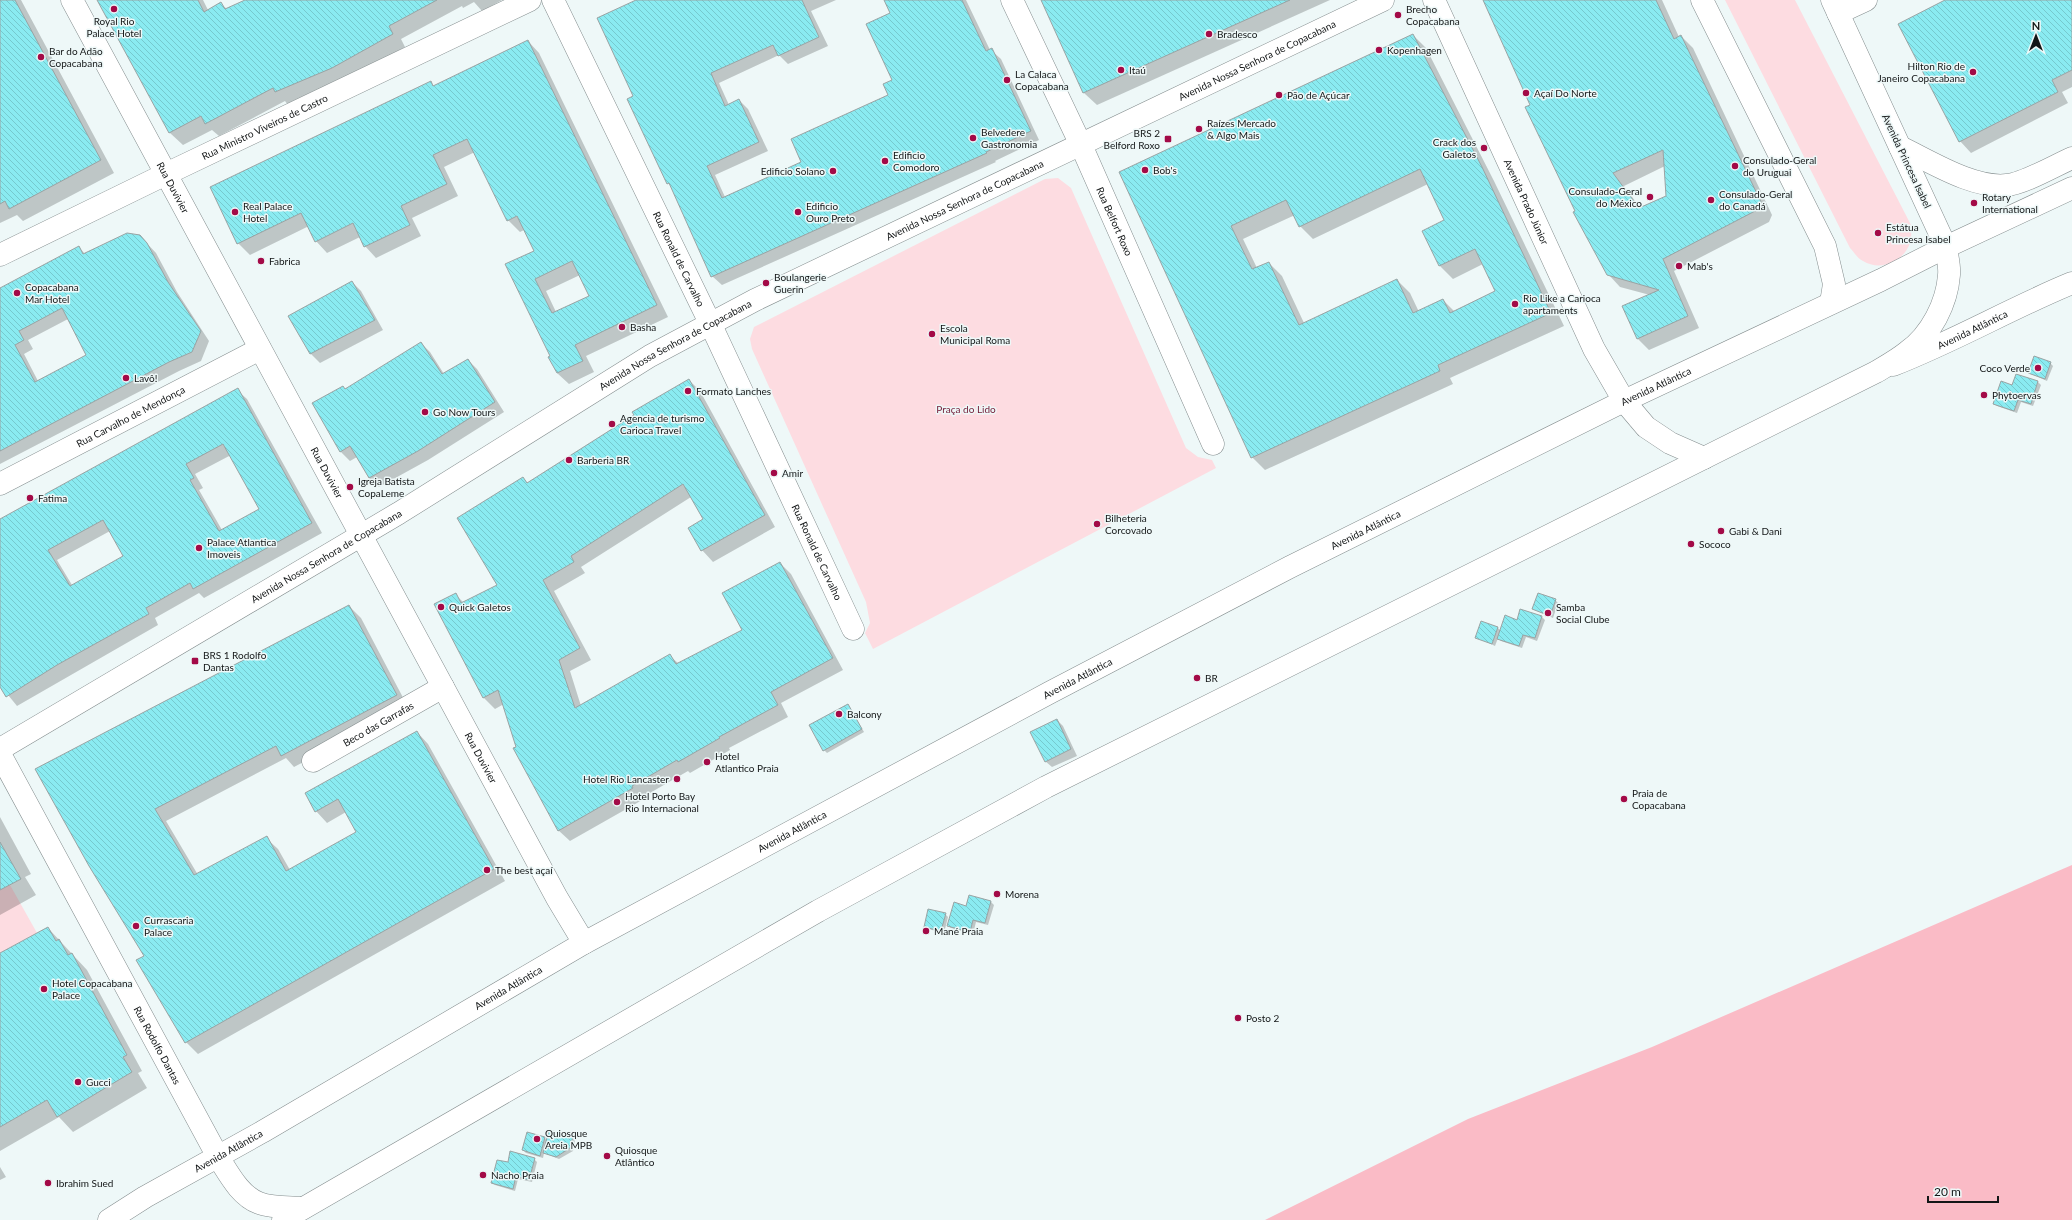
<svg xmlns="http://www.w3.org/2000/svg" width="2072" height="1220" viewBox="0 0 2072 1220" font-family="Lato,sans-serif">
<defs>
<pattern id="building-back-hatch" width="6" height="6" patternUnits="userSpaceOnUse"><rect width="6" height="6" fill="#8aebf1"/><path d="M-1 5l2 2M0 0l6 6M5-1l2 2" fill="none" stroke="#76c9ce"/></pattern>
</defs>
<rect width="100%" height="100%" fill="#eef8f8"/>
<g fill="#fddce1">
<path d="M 1725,0 L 1795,0 L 1911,225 C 1911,230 1912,238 1910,243 C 1904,261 1881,272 1863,261 C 1858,259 1854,252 1850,248 Z"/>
<polygon points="1058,178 1071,188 1186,448 1198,457 1212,460 1216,468 873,649 865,633 870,623 866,602 752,349 750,339 754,327 1045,179"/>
<polygon points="10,885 37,933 0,953 0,890"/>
</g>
<polygon fill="#fabbc6" points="2072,865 2072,1220 1265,1220 1468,1119 1652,1047"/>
<g fill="#0003" fill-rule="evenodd">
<polygon points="0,0 21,0 114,173 23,221 17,215 0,223"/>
<polygon points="98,0 203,0 208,10 221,4 227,9 247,0 502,0 482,11 474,2 463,8 462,6 401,39 405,47 345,80 288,105 285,101 219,136 212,130 183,145 170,133"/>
<polygon points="639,0 836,0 811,11 828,46 788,64 779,55 719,83 729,105 739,100 748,109 768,151 715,175 725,197 802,162 889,96 893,81 891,14 885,0 966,0 990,50 991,50 1001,59 1039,140 995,161 996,162 722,285 712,276 672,188 668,183 634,97"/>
<polygon points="1042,0 1330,0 1097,105 1084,93"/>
<path d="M 1494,0 L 1662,0 L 1679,37 L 1681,36 L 1693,48 L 1772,215 L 1769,222 L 1674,271 L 1699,328 L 1649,350 L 1637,338 L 1650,295 L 1620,287 L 1608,274 L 1576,211 L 1531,106 ZM 1665,166 L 1667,197 L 1641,209 L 1624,186 Z"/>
<polygon points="1948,0 2072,0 2072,87 2062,92 2068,103 1971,153 1960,141"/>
<path d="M 1413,35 L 1426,48 L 1494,181 L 1564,326 L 1450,378 L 1453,384 L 1265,470 L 1252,457 L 1121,172 ZM 1428,184 L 1446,221 L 1424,231 L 1440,266 L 1453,279 L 1483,264 L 1497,292 L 1455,312 L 1443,300 L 1419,312 L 1410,293 L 1397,280 L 1304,323 L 1282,276 L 1269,263 L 1257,268 L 1243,239 L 1295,215 L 1300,226 L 1313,239 Z"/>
<path d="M 528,41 L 539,53 L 668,317 L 586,356 L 594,372 L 569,384 L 557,373 L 551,356 L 507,264 L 535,251 L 524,230 L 520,232 L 508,220 L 475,152 L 444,167 L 458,196 L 412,218 L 421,236 L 376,258 L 365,246 L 360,237 L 327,253 L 316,241 L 309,226 L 250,255 L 238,243 L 430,82 L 434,86 ZM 580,275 L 590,296 L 556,312 L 546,291 Z"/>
<path d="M 140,236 L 156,253 L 177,292 L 209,341 L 201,361 L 179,371 L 0,464 L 0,289 L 79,247 L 85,254 ZM 68,319 L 87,356 L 38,381 L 24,354 L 33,349 L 28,340 Z"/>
<polygon points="352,282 361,291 383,330 320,363 311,354 290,317"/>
<polygon points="421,343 430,352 444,374 468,360 477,369 504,412 428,460 379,487 369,478 357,457 350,461 341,452 314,404 345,390"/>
<polygon points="2050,363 2053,366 2047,381 2029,373"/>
<polygon points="2017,375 2038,382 2041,385 2033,406 2021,402 2017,413 1997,406 1994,404 2013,387"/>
<polygon points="689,380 700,391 775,527 713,562 702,550 690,528 704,520 691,497 581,567 585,573 554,591 591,660 570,671 581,706 670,656 679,664 743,631 780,563 791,574 843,670 781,703 788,717 729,748 730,750 690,773 688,771 643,797 644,799 570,841 558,830 518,747 504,704 495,709 484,698 435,604 455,594 464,603 498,585 522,478 528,483"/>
<path d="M 237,390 L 247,399 L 322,533 L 204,598 L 199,593 L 155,618 L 158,625 L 17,706 L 0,685 L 0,521 ZM 231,455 L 261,509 L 222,530 L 199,490 L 203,488 L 195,474 ZM 110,531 L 125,556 L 72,585 L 57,560 Z"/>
<polygon points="1555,600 1558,603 1553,618 1534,609"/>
<polygon points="349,606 361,618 408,707 294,767 286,758 166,821 198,875 266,838 278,849 290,870 358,833 346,812 327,823 316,811 417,732 428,744 505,881 198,1054 186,1042 145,956 90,865"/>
<polygon points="1521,610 1542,617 1545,620 1537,641 1526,637 1522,648 1501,641 1498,638 1495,646 1476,637 1482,622 1498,628 1501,631 1517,621"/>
<polygon points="848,705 864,732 827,753 824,750"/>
<polygon points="1057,720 1063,726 1077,756 1052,767 1045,761"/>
<polygon points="0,817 31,874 25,877 36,895 0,915"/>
<polygon points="970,896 991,902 994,905 988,925 976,922 973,934 951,928 948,925 967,907"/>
<polygon points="945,914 948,917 944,933 928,929 925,926"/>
<polygon points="48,928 87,970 142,1071 138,1073 147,1088 73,1132 59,1117 0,1151 0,954"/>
<polygon points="572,1137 575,1140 573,1151 559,1159 544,1153 543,1158 526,1153 523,1150 545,1138 547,1141"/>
<polygon points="534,1159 537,1162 532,1182 518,1179 515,1191 495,1185 492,1183 508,1164"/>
<polygon points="0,1167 6,1177 0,1180"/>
</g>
<g fill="url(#building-back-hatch)" stroke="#9aa3a3" fill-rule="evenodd">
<polygon points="0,0 15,0 101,160 9,209 5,201 0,204"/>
<polygon points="97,0 198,0 204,12 221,2 225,9 245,0 437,0 389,26 393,34 332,68 275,92 273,88 205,124 201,116 169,133"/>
<polygon points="636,0 802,0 819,37 778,56 773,45 711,73 725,106 739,99 759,142 707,166 722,198 801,162 791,139 888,95 883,84 892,80 866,24 890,13 884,0 962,0 986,51 992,48 1031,131 986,152 987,153 711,277 669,183 667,184 627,99 633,96 597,18"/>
<polygon points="1041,0 1290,0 1083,93"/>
<path d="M 1483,0 L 1656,0 L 1674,39 L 1681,35 L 1761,202 L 1757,210 L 1663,259 L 1688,316 L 1637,339 L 1622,306 L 1659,290 L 1607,275 L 1573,212 L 1575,211 L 1525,107 L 1530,105 ZM 1663,150 L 1666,196 L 1639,208 L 1613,173 Z"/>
<polygon points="1945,0 2072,0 2072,70 2052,80 2058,92 1959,142 1898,24"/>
<path d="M 1413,34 L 1482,167 L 1551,313 L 1438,365 L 1440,371 L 1251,458 L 1119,172 ZM 1420,169 L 1444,220 L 1422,231 L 1439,266 L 1475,249 L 1495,291 L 1450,313 L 1443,299 L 1413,313 L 1397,279 L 1299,325 L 1269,262 L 1252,269 L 1231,226 L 1286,200 L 1299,227 Z"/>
<path d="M 528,40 L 657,305 L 575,345 L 583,361 L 557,373 L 548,357 L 550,356 L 505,264 L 534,251 L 517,216 L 507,221 L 467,139 L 433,155 L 447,184 L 401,206 L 410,225 L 364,247 L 353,223 L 315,242 L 301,213 L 237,244 L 210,187 L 431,81 L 433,86 ZM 572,261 L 589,296 L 552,313 L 535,279 Z"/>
<path d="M 127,233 L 140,235 L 147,243 L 168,282 L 201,331 L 192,352 L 169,362 L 0,451 L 0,288 L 79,246 L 83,254 ZM 62,308 L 86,355 L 35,382 L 15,345 L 24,340 L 19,331 Z"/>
<polygon points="352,281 375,320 310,354 288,316"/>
<polygon points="421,342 442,374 468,359 495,402 418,451 369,478 350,446 340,452 312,403 343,386 345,389"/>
<polygon points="2034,356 2051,362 2045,379 2028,373"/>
<polygon points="2016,374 2038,381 2031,404 2018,400 2014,411 1993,404 2001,381 2012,385"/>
<polygon points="689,379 765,515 701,551 688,528 703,519 683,484 571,556 574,562 543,580 580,648 559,660 575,708 670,654 676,664 742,630 722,593 780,562 833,658 771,692 778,705 719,737 720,738 678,762 677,760 632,786 633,788 558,831 513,748 516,747 498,690 483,698 434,604 456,593 461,603 497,585 457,518 523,477 527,483 634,415 632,412"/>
<path d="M 238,388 L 312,523 L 193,589 L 190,583 L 146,608 L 149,614 L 57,665 L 6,697 L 0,687 L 0,519 ZM 223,444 L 259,509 L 219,531 L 190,480 L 194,478 L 186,464 ZM 103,520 L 123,556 L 70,586 L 48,550 Z"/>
<polygon points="1538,593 1556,599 1550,616 1532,609"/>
<polygon points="349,605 397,695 281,756 276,746 155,809 194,875 267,836 286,871 356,832 338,799 315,812 305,793 417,731 494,869 185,1043 136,960 144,956 89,866 35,769"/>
<polygon points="1520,609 1542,616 1535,638 1523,635 1519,646 1497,639 1505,615 1517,620"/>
<polygon points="1481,621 1498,627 1492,644 1475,638"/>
<polygon points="848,704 862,729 823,751 809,725"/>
<polygon points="1057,719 1071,749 1045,762 1030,732"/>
<polygon points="0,842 21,879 0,890"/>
<polygon points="969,895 991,901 985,923 973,920 970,932 947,926 954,902 966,906"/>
<polygon points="928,909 946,913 941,931 924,927"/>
<polygon points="48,927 56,941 59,939 68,955 72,953 127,1055 123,1057 132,1072 57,1117 47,1100 0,1127 0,953"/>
<polygon points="549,1130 573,1136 570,1148 556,1157 543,1153"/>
<polygon points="527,1132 545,1137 540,1156 522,1150"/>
<polygon points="510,1151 535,1158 529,1180 516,1176 513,1189 491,1183 497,1160 508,1162"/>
</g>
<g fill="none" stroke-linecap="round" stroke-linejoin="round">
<defs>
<g id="minor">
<path id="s1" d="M 72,0 L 557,898 L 584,943"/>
<path id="s2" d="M 553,0 L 710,323 L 853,629"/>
<path id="s3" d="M 1012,0 L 1081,145 L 1213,444"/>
<polyline points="1838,13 1866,0"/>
<path id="s4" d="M 0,484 L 260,349"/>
<path id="s5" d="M 0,754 L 218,1157 C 229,1174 240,1196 259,1203 C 272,1208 290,1207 303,1208"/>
<path id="s6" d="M 313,761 L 443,687"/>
</g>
<g id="tertiary">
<polyline points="1946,247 2072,188"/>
<path id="s7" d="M 0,255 L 166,174 L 530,0"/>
<path id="s8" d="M 1893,365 C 1955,341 2011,308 2072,283"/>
</g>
<g id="secondary">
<path id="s9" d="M 1434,0 L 1594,349 L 1624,401"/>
<path id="s10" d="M 0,749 L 399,513 L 650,356 L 755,300 L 1383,0"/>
</g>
<g id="trunk">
<polyline points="1702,0 1825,246 1834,284 1831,303"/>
<path d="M 1900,147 C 1930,161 1973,189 2007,185 C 2023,184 2056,165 2072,158"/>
<polyline points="1624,401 1646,427 1670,443 1704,458"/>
<path id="s11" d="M 109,1220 L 145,1197 L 262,1132 L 584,943 L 1049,693 L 1290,567 L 1624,401 L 1881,280 L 1946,247"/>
<path d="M 283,1220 L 818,911 L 1046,787 L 1876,372 C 1886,366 1897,360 1907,352 C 1931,335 1947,303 1949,275 C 1950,266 1947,256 1946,247 L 1832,0"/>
</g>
</defs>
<use href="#minor" stroke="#848d8e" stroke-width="23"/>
<use href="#tertiary" stroke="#848d8e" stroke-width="23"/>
<use href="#secondary" stroke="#848d8e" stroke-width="23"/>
<use href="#trunk" stroke="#848d8e" stroke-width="23"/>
<use href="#minor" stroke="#fff" stroke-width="22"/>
<use href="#tertiary" stroke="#fff" stroke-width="22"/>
<use href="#secondary" stroke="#fff" stroke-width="22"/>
<use href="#trunk" stroke="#fff" stroke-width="22"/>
</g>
<g fill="#a30a47" stroke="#eef8f8" stroke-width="1.5">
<circle cx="114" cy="9" r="4"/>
<circle cx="1398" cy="15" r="4"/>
<circle cx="1209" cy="34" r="4"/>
<circle cx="1379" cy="50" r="4"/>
<circle cx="41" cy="57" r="4"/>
<circle cx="1121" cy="70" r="4"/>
<circle cx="1973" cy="72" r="4"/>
<circle cx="1007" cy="80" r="4"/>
<circle cx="1526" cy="93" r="4"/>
<circle cx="1279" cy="95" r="4"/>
<circle cx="1199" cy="129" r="4"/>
<circle cx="973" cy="138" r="4"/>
<rect x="1164" y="135" width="8" height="8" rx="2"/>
<circle cx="1484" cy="148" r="4"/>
<circle cx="885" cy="161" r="4"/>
<circle cx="1735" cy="166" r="4"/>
<circle cx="1145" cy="170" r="4"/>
<circle cx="833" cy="171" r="4"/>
<circle cx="1650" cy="197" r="4"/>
<circle cx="1711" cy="200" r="4"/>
<circle cx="1974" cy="203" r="4"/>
<circle cx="235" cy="212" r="4"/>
<circle cx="798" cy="212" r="4"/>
<circle cx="1878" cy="233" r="4"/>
<circle cx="261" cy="261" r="4"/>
<circle cx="1679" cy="266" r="4"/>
<circle cx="766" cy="283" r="4"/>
<circle cx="17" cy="293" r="4"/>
<circle cx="1515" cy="304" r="4"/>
<circle cx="622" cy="327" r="4"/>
<circle cx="932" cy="334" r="4"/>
<circle cx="2038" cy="368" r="4"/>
<circle cx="126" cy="378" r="4"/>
<circle cx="688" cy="391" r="4"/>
<circle cx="1984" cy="395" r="4"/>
<circle cx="425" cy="412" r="4"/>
<circle cx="612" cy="424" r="4"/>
<circle cx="569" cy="460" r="4"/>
<circle cx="774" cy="473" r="4"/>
<circle cx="350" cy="487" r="4"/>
<circle cx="30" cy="498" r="4"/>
<circle cx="1097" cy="524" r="4"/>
<circle cx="1721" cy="531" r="4"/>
<circle cx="1691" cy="544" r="4"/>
<circle cx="199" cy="548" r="4"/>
<circle cx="441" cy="607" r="4"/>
<circle cx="1548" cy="613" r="4"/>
<rect x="191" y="657" width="8" height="8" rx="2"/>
<circle cx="1197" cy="678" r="4"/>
<circle cx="839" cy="714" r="4"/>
<circle cx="707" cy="762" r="4"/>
<circle cx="677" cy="779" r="4"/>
<circle cx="1624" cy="799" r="4"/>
<circle cx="617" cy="802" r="4"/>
<circle cx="487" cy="870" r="4"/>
<circle cx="997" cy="894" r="4"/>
<circle cx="136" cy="926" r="4"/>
<circle cx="926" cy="931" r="4"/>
<circle cx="44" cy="989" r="4"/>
<circle cx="1238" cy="1018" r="4"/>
<circle cx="78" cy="1082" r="4"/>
<circle cx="537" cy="1139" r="4"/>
<circle cx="607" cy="1156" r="4"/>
<circle cx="483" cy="1175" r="4"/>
<circle cx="48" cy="1183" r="4"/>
</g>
<g text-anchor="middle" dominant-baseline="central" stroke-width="3" stroke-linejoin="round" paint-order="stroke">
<g font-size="10" fill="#131617" stroke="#eef8f8" text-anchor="start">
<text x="1406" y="9">Brecho<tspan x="1406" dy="12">Copacabana</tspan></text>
<text x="114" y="21" text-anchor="middle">Royal Rio<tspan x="114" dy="12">Palace Hotel</tspan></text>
<text x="1217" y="34">Bradesco</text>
<text x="1387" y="50">Kopenhagen</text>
<text x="49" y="51">Bar do Adão<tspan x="49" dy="12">Copacabana</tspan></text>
<text x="1965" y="66" text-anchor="end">Hilton Rio de<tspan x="1965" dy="12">Janeiro Copacabana</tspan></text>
<text x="1129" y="70">Itaú</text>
<text x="1015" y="74">La Calaca<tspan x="1015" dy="12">Copacabana</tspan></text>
<text x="1534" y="93">Açaí Do Norte</text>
<text x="1287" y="95">Pão de Açúcar</text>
<text x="1207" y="123">Raízes Mercado<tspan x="1207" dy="12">&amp; Algo Mais</tspan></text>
<text x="981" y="132">Belvedere<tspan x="981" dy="12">Gastronomia</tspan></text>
<text x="1160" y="133" text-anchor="end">BRS 2<tspan x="1160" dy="12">Belford Roxo</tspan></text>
<text x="1476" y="142" text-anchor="end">Crack dos<tspan x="1476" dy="12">Galetos</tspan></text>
<text x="893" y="155">Edificio<tspan x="893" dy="12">Comodoro</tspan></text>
<text x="1743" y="160">Consulado-Geral<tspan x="1743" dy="12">do Uruguai</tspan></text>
<text x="1153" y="170">Bob's</text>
<text x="825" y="171" text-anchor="end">Edificio Solano</text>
<text x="1642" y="191" text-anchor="end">Consulado-Geral<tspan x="1642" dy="12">do México</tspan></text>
<text x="1719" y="194">Consulado-Geral<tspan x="1719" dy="12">do Canadá</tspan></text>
<text x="1982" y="197">Rotary<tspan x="1982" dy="12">International</tspan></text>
<text x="243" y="206">Real Palace<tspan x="243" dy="12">Hotel</tspan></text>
<text x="806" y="206">Edificio<tspan x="806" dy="12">Ouro Preto</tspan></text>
<text x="1886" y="227">Estátua<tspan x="1886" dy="12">Princesa Isabel</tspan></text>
<text x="269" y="261">Fabrica</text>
<text x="1687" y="266">Mab's</text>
<text x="774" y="277">Boulangerie<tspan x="774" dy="12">Guerin</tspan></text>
<text x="25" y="287">Copacabana<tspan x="25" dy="12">Mar Hotel</tspan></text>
<text x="1523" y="298">Rio Like a Carioca<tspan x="1523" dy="12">apartaments</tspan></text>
<text x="630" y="327">Basha</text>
<text x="940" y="328">Escola<tspan x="940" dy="12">Municipal Roma</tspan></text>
<text x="2030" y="368" text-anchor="end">Coco Verde</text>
<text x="134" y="378">Lavô!</text>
<text x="696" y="391">Formato Lanches</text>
<text x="1992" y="395">Phytoervas</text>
<text x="433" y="412">Go Now Tours</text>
<text x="620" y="418">Agencia de turismo<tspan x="620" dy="12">Carioca Travel</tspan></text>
<text x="577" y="460">Barberia BR</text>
<text x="782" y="473">Amir</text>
<text x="358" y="481">Igreja Batista<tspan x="358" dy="12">CopaLeme</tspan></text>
<text x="38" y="498">Fatima</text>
<text x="1105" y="518">Bilheteria<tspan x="1105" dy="12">Corcovado</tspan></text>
<text x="1729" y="531">Gabi &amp; Dani</text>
<text x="207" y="542">Palace Atlantica<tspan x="207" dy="12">Imoveis</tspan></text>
<text x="1699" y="544">Sococo</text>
<text x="449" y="607">Quick Galetos</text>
<text x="1556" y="607">Samba<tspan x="1556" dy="12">Social Clube</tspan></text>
<text x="203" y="655">BRS 1 Rodolfo<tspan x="203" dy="12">Dantas</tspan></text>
<text x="1205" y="678">BR</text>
<text x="847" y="714">Balcony</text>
<text x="715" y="756">Hotel<tspan x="715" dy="12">Atlantico Praia</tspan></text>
<text x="669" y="779" text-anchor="end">Hotel Rio Lancaster</text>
<text x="1632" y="793">Praia de<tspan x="1632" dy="12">Copacabana</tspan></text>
<text x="625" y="796">Hotel Porto Bay<tspan x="625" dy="12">Rio Internacional</tspan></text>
<text x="495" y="870">The best açaí</text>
<text x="1005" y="894">Morena</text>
<text x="144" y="920">Currascaria<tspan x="144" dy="12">Palace</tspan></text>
<text x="934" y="931">Mané Praia</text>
<text x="52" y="983">Hotel Copacabana<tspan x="52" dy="12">Palace</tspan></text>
<text x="1246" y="1018">Posto 2</text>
<text x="86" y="1082">Gucci</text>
<text x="545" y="1133">Quiosque<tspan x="545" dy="12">Areia MPB</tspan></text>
<text x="615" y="1150">Quiosque<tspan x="615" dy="12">Atlântico</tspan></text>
<text x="491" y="1175">Nacho Praia</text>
<text x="56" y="1183">Ibrahim Sued</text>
</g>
<g font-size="10" fill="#131617" stroke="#eef8f8">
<text stroke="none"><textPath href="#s10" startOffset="1435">Avenida Nossa Senhora de Copacabana</textPath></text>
<text stroke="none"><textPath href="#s7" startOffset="294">Rua Ministro Viveiros de Castro</textPath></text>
<text transform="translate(1907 161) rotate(65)">Avenida Princesa Isabel</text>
<text stroke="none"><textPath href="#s1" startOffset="213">Rua Duvivier</textPath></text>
<text stroke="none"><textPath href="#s10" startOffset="1111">Avenida Nossa Senhora de Copacabana</textPath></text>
<text stroke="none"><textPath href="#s9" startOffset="222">Avenida Prado Júnior</textPath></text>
<text stroke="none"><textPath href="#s3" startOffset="244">Rua Belfort Roxo</textPath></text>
<text stroke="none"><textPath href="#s2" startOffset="288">Rua Ronald de Carvalho</textPath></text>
<text stroke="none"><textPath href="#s8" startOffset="87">Avenida Atlântica</textPath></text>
<text stroke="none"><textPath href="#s10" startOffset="787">Avenida Nossa Senhora de Copacabana</textPath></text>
<text stroke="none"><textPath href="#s11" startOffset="1758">Avenida Atlântica</textPath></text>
<text stroke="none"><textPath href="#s4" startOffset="147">Rua Carvalho de Mendonça</textPath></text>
<text stroke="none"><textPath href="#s1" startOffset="537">Rua Duvivier</textPath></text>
<text stroke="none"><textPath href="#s11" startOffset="1434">Avenida Atlântica</textPath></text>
<text stroke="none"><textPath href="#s2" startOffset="612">Rua Ronald de Carvalho</textPath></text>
<text stroke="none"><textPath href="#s10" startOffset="379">Avenida Nossa Senhora de Copacabana</textPath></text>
<text stroke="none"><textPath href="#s11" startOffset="1110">Avenida Atlântica</textPath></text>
<text stroke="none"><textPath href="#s6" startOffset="75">Beco das Garrafas</textPath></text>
<text stroke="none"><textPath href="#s1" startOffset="861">Rua Duvivier</textPath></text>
<text stroke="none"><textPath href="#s11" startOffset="786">Avenida Atlântica</textPath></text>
<text stroke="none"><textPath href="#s11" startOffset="462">Avenida Atlântica</textPath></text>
<text stroke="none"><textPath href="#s5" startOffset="331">Rua Rodolfo Dantas</textPath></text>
<text stroke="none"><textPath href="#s11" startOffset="138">Avenida Atlântica</textPath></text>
</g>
<g font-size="10" fill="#721a35" stroke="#eef8f8">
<text x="966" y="409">Praça do Lido</text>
</g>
</g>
<g transform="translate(2036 36)" stroke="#eef8f8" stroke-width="3" paint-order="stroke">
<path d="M0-3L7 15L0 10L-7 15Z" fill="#131617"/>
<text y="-6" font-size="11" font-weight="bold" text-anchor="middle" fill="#131617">N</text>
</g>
<path d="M1928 1196v6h70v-6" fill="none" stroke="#131617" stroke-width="2"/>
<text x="1934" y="1196" font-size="12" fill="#131617" stroke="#eef8f8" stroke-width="3" paint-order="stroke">20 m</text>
</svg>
